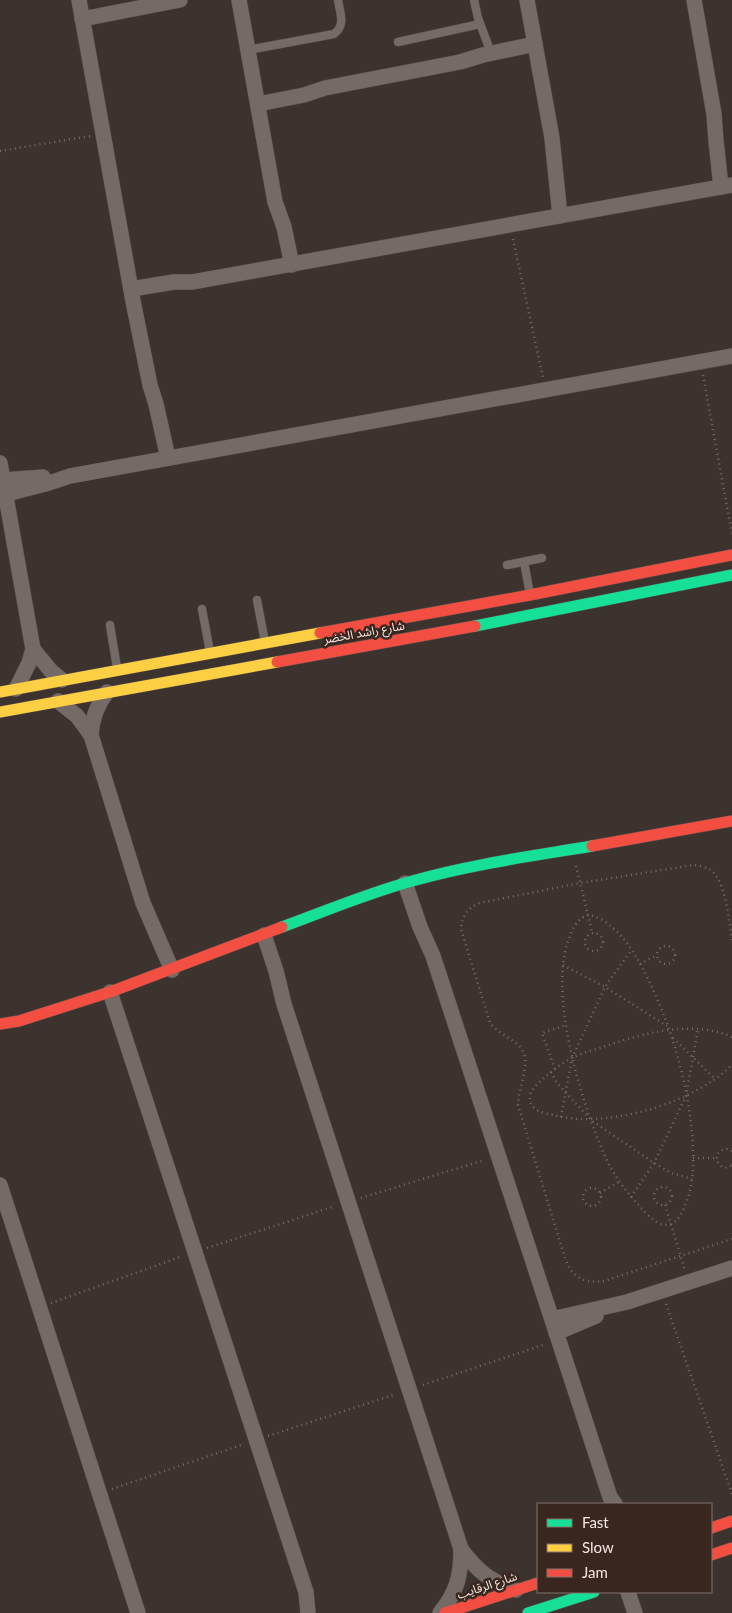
<svg xmlns="http://www.w3.org/2000/svg" width="732" height="1613" viewBox="0 0 732 1613" font-family="Lato,'Noto Sans Arabic',sans-serif">
<rect width="100%" height="100%" fill="#3d332e"/>
<g fill="none" stroke-linecap="round" stroke-linejoin="round">
<defs>
<g id="lane">
<polyline points="474,0 478,18 491,53"/>
<polyline points="398,42 480,24"/>
<path d="M 248,50 L 334,34 C 346,25 340,13 338,0"/>
<polyline points="524,562 530,594"/>
<polyline points="507,565 542,558"/>
<polyline points="257,600 265,642"/>
<polyline points="202,609 210,652"/>
<polyline points="110,625 117,668"/>
</g>
<g id="street">
<polyline points="79,0 133,301 150,385 156,404 168,458"/>
<polyline points="239,0 275,202 284,227 292,265"/>
<polyline points="527,0 552,138 560,216"/>
<polyline points="694,0 714,114 716,141 721,187"/>
<polyline points="82,19 180,0"/>
<polyline points="258,104 304,95 325,88 460,62 483,55 535,44"/>
<polyline points="131,289 174,282 192,282 732,185"/>
<polyline points="0,463 33,649 29,663 16,689"/>
<polyline points="3,480 43,477"/>
<polyline points="6,494 49,483 70,476 732,356"/>
<polyline points="33,649 51,671 62,680"/>
<polyline points="58,701 77,716 91,735 143,903 172,970"/>
<path d="M 91,735 C 92,718 97,705 107,692"/>
<polyline points="405,883 420,927 433,956 610,1497 615,1504"/>
<path d="M 264,935 L 276,971 L 284,1004 L 461,1549 C 477,1571 490,1581 516,1590"/>
<polyline points="110,992 306,1592 308,1613"/>
<polyline points="0,1185 138,1613"/>
<polyline points="552,1319 627,1302 732,1268"/>
<polyline points="556,1333 596,1316"/>
<polyline points="628,1592 635,1613"/>
<path d="M 440,1613 C 457,1592 461,1576 461,1549"/>
</g>
<g id="fast">
<polyline points="475,626 732,575"/>
<path d="M 282,927 C 326,911 370,892 416,880 C 473,864 533,856 592,846"/>
<polyline points="528,1613 594,1592"/>
</g>
<g id="slow">
<polyline points="0,692 320,633"/>
<polyline points="0,712 277,662"/>
</g>
<g id="jam">
<polyline points="320,633 530,595 732,555"/>
<polyline points="277,662 475,626"/>
<polyline points="592,846 732,821"/>
<polyline points="0,1024 19,1021 110,992 282,927"/>
<polyline points="711,1528 732,1521"/>
<polyline points="711,1555 732,1548"/>
<polyline points="445,1613 538,1583"/>
</g>
</defs>
<use href="#lane" stroke="#5a504c" stroke-width="9"/>
<use href="#street" stroke="#5a504c" stroke-width="16"/>
<use href="#fast" stroke="#5a504c" stroke-width="12"/>
<use href="#slow" stroke="#5a504c" stroke-width="12"/>
<use href="#jam" stroke="#5a504c" stroke-width="12"/>
<g stroke="#746c69" stroke-width="2.5" stroke-dasharray="1 4" stroke-linecap="butt">
<polyline points="0,151 90,136"/>
<polyline points="513,239 543,378"/>
<polyline points="703,375 732,534"/>
<polyline points="576,866 592,932"/>
<path d="M 587,915 C 597,915 606,922 613,928 C 630,943 639,961 649,981 C 674,1033 691,1093 693,1151 C 694,1171 692,1192 683,1210 C 680,1216 678,1221 671,1224 C 659,1228 650,1217 642,1209 C 627,1193 613,1175 604,1154 C 581,1101 549,997 568,941 C 572,930 576,920 587,915 Z"/>
<circle cx="594" cy="942" r="9"/>
<path d="M 732,940 C 729,922 726,883 712,871 C 707,867 700,866 694,865 L 580,883 L 479,903 C 467,909 462,916 461,929 L 490,1023 C 499,1034 512,1038 521,1048 C 532,1061 518,1088 518,1105 L 565,1258 C 571,1277 584,1284 604,1281 L 732,1239"/>
<circle cx="666" cy="955" r="9"/>
<polyline points="640,964 657,955"/>
<polyline points="563,965 605,987 667,1026"/>
<path d="M 732,1037 C 691,1019 640,1034 600,1048 C 590,1051 580,1054 571,1058 C 561,1064 552,1071 544,1078 C 538,1084 529,1090 530,1099 C 531,1111 543,1113 553,1115 C 602,1128 674,1108 715,1079 C 721,1075 726,1070 732,1065"/>
<polyline points="673,1038 715,1079"/>
<polyline points="555,1069 542,1033 566,1025"/>
<polyline points="551,1072 557,1083 591,1120 654,1163 671,1173 692,1179"/>
<polyline points="561,1117 572,1058 605,987 632,949"/>
<path d="M 732,1151 L 729,1149 C 715,1148 712,1163 725,1168 L 732,1165"/>
<polyline points="693,1158 716,1158"/>
<circle cx="663" cy="1196" r="9"/>
<circle cx="592" cy="1197" r="9"/>
<polyline points="600,1193 619,1182"/>
<polyline points="631,1197 654,1163 686,1096 698,1029"/>
<polyline points="361,1198 485,1160"/>
<polyline points="665,1205 685,1270"/>
<polyline points="207,1248 335,1206"/>
<polyline points="51,1303 183,1256"/>
<polyline points="666,1304 732,1494"/>
<polyline points="423,1385 546,1344"/>
<polyline points="268,1436 396,1394"/>
<polyline points="112,1489 244,1444"/>
</g>
<use href="#lane" stroke="#746b67" stroke-width="8"/>
<use href="#street" stroke="#746b67" stroke-width="15"/>
<use href="#fast" stroke="#16e098" stroke-width="11"/>
<use href="#slow" stroke="#ffcf43" stroke-width="11"/>
<use href="#jam" stroke="#f24e42" stroke-width="11"/>
</g>
<g text-anchor="middle" dominant-baseline="central" stroke-width="5" stroke-linejoin="round" paint-order="stroke">
<g font-size="12" fill="#f4e7e2" stroke="#39261f">
<text transform="translate(364 632) rotate(-10)">شارع راشد الخضر</text>
<text transform="translate(487 1585) rotate(-18)">شارع الرقايب</text>
</g>
</g>
<rect x="537" y="1503" width="175" height="90" fill="#39261f" stroke="#84736d"/>
<rect x="547" y="1519" width="25" height="8" fill="#16e098" stroke="#84736d"/>
<text x="582" y="1528" font-size="15" fill="#f4e7e2">Fast</text>
<rect x="547" y="1544" width="25" height="8" fill="#ffcf43" stroke="#84736d"/>
<text x="582" y="1553" font-size="15" fill="#f4e7e2">Slow</text>
<rect x="547" y="1569" width="25" height="8" fill="#f24e42" stroke="#84736d"/>
<text x="582" y="1578" font-size="15" fill="#f4e7e2">Jam</text>
</svg>
